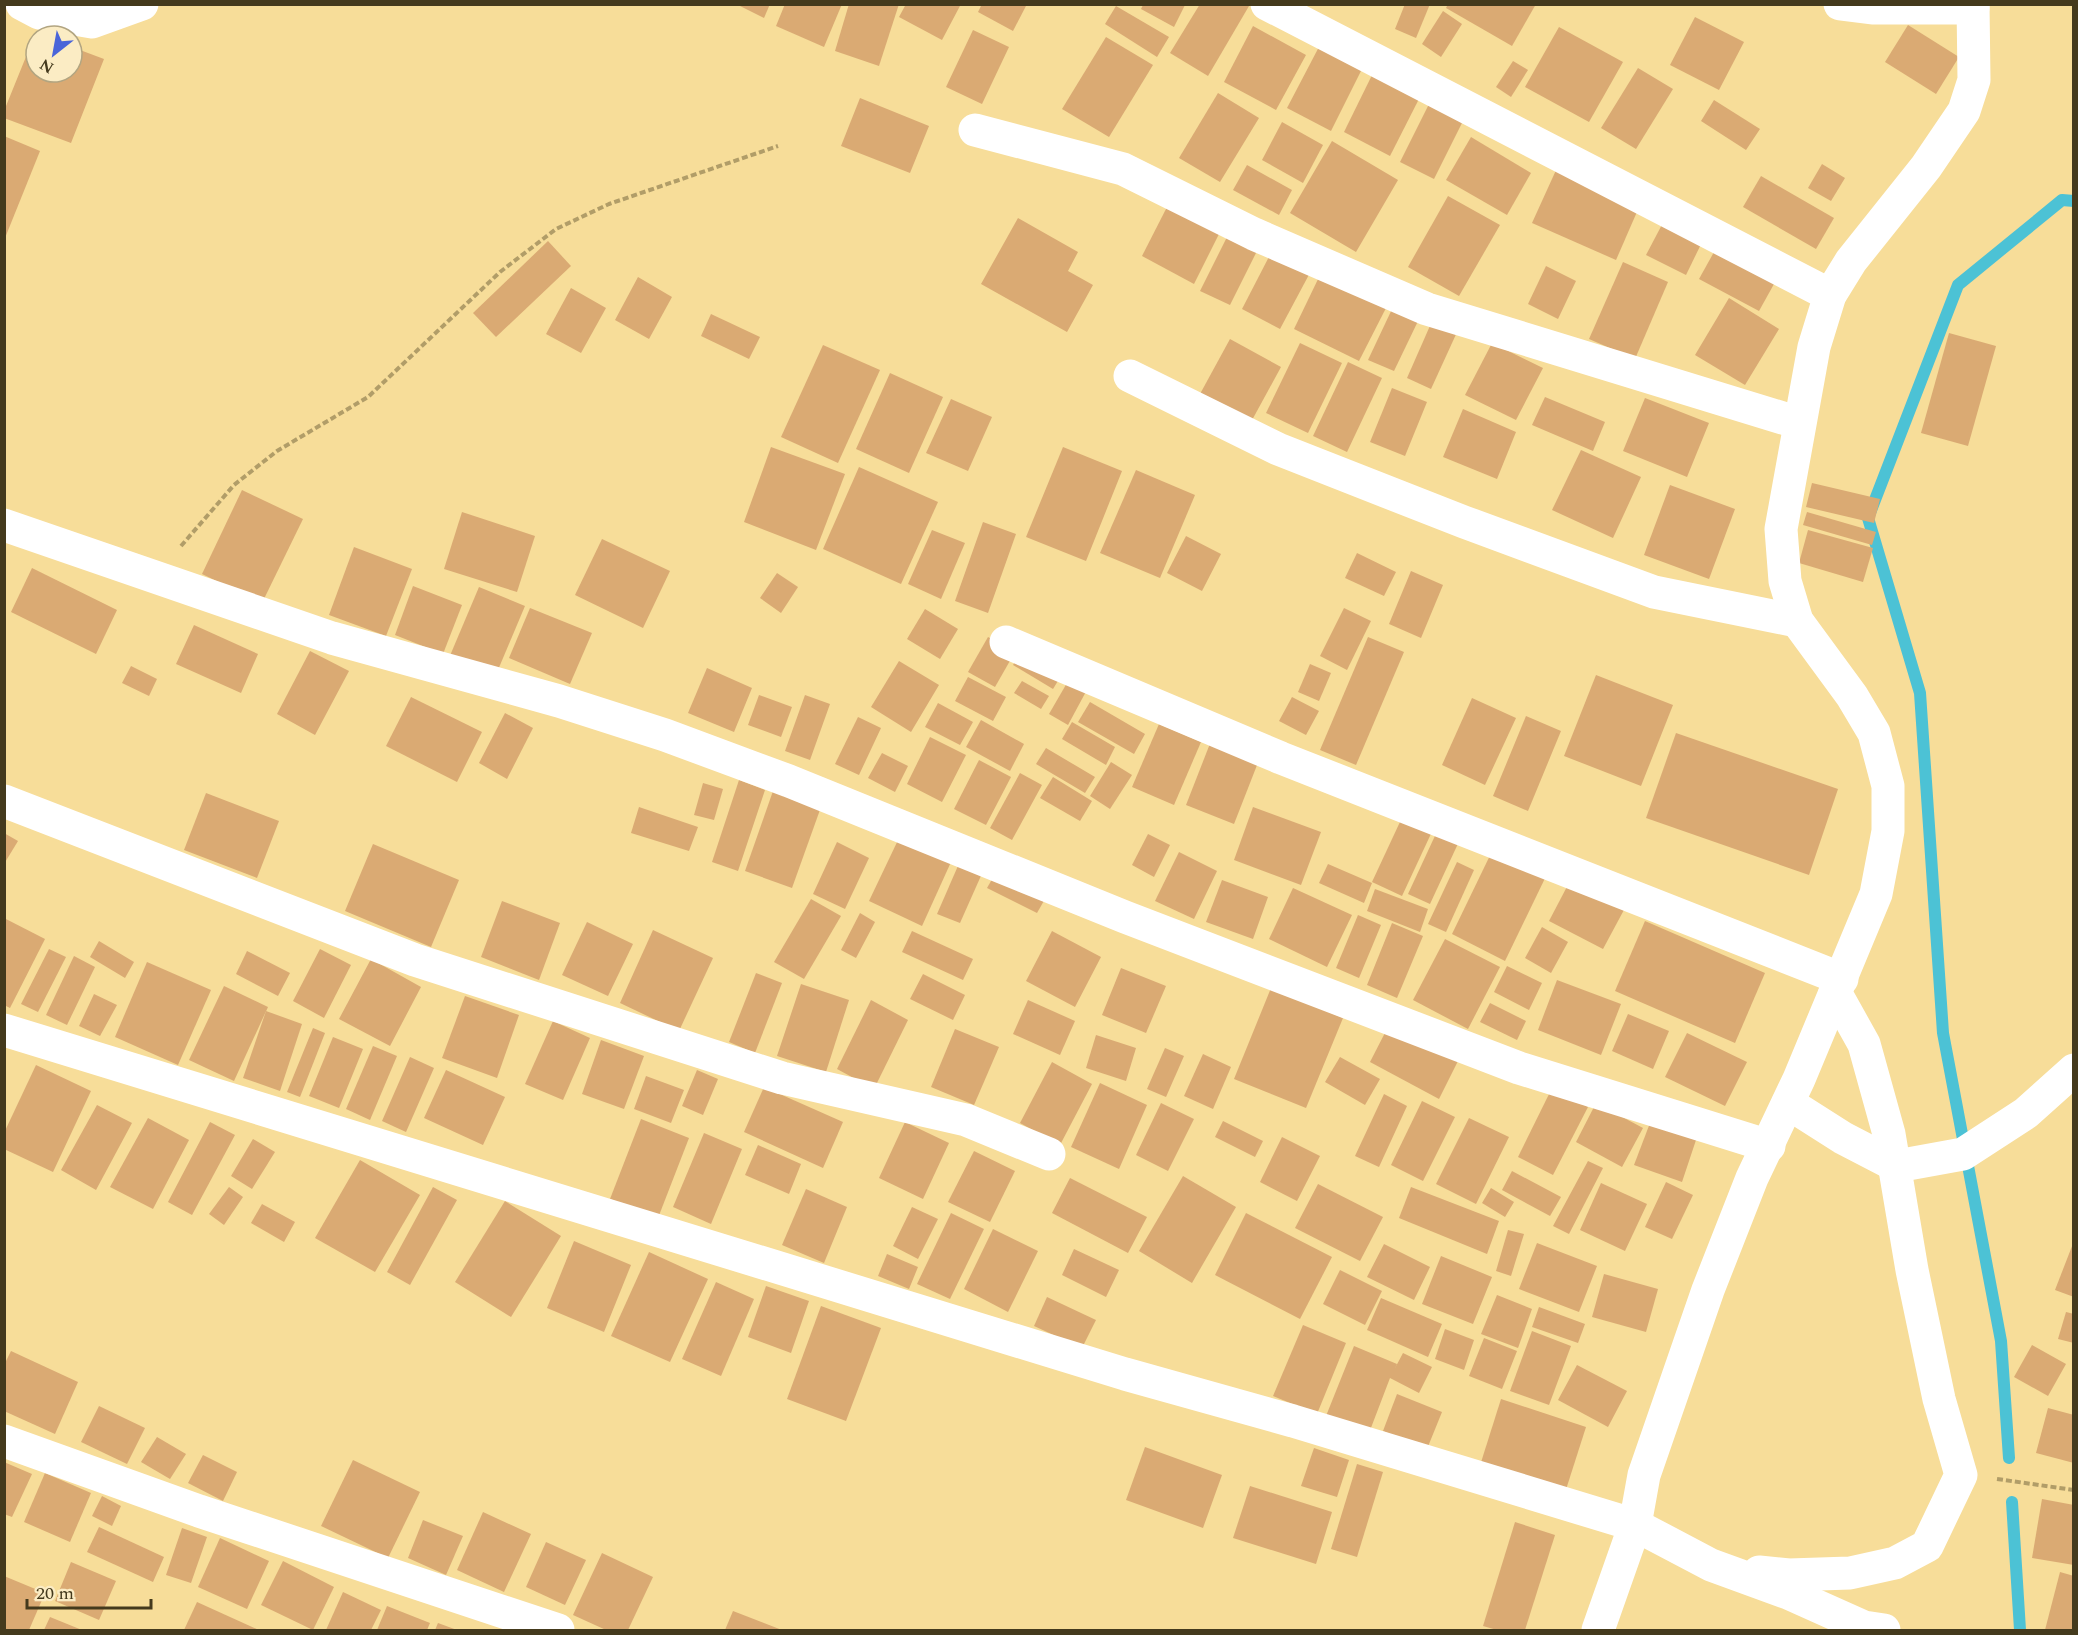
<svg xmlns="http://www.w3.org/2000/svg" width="2078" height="1635" viewBox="0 0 2078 1635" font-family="Spectral,serif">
<rect width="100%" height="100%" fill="#f7dd99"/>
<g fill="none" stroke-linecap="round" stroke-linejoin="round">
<g stroke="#4cc2d5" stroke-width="12">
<polyline points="2009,1458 2001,1341 1943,1033 1920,693 1868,518 1958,285 2062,200 2074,201"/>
<polyline points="2012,1502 2020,1630"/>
</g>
</g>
<g fill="#daaa73">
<polygon points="736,4 770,4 764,18"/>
<polygon points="785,4 842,4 824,47 776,26"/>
<polygon points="849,4 899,4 879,66 835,51"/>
<polygon points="906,4 961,4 942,40 899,17"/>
<polygon points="982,4 1027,4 1013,31 978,12"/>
<polygon points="1200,4 1249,6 1208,76 1170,53"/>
<polygon points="1405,4 1430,4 1416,38 1395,29"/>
<polygon points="1448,4 1536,4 1512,46 1446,8"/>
<polygon points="1143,5 1185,5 1174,27 1141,9"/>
<polygon points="1116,6 1169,37 1157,57 1105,24"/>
<polygon points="1443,11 1462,24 1441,57 1422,44"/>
<polygon points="1695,17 1744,42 1719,90 1670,65"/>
<polygon points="1908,25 1959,57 1936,94 1885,62"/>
<polygon points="1253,26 1306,55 1276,110 1224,82"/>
<polygon points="1559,27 1623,62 1589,122 1525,87"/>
<polygon points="973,30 1009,47 982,104 946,87"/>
<polygon points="36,32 45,36 36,36 36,72 72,72 72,47 104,59 71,143 4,118 4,111"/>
<polygon points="1106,37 1153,65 1109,137 1062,109"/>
<polygon points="1321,43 1364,65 1331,131 1287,108"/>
<polygon points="1513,61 1528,70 1511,97 1496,87"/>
<polygon points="1638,68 1673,89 1636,149 1601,128"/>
<polygon points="1375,69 1422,93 1390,156 1344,132"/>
<polygon points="1218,93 1259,118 1220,182 1179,158"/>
<polygon points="1433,96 1467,113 1434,179 1400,162"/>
<polygon points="860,98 929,126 910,173 841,146"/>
<polygon points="1714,100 1760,129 1746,150 1701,121"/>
<polygon points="1282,122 1323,145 1303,183 1262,160"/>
<polygon points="4,136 40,151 5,238 4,238"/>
<polygon points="1471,137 1531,173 1507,215 1446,180"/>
<polygon points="1332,141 1398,180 1356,252 1290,213"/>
<polygon points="1822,164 1845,178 1831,201 1808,188"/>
<polygon points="1247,165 1292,190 1279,215 1233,190"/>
<polygon points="1557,168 1640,205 1616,260 1532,223"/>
<polygon points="1761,176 1834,218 1816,249 1743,207"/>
<polygon points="1448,196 1500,225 1459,296 1408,267"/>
<polygon points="1167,207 1219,234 1194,284 1142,256"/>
<polygon points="1666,217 1705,236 1686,275 1646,255"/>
<polygon points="1018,218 1078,252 1068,271 1093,285 1067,332 981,284"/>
<polygon points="1228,235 1258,249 1230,305 1200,291"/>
<polygon points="548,241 571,266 496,337 473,313"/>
<polygon points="1719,243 1779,275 1759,311 1699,279"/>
<polygon points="1273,249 1312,269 1280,329 1242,309"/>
<polygon points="1623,262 1668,282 1635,359 1589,339"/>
<polygon points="1546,266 1576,281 1558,319 1528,304"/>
<polygon points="1320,275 1386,308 1359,361 1294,329"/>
<polygon points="638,277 672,297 649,339 615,320"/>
<polygon points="571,288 606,308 581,353 546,334"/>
<polygon points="1729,298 1779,329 1745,385 1695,355"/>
<polygon points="1393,307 1419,319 1394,371 1368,360"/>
<polygon points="711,314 760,337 749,359 701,336"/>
<polygon points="1433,319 1458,330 1431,389 1407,378"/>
<polygon points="1949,333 1996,346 1968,446 1921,433"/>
<polygon points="1230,339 1281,367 1251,422 1200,394"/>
<polygon points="1300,343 1342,363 1308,433 1266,413"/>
<polygon points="1492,343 1543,368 1516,420 1465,395"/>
<polygon points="823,345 880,370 838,463 781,437"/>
<polygon points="1348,362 1382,378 1347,452 1313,436"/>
<polygon points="890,373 943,397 909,473 856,449"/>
<polygon points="1392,388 1427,402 1405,456 1370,442"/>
<polygon points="1545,397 1605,422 1593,451 1532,425"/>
<polygon points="1645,398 1709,423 1687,477 1623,451"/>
<polygon points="951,399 992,417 968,471 926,453"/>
<polygon points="1463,409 1516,432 1497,479 1443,457"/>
<polygon points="771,447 845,474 816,550 744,522"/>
<polygon points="1063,447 1122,471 1086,561 1026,537"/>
<polygon points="1581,450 1641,477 1613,538 1552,510"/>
<polygon points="859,467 938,502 901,584 823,549"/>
<polygon points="1136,470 1195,495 1160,578 1100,553"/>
<polygon points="1812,483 1880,499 1874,523 1806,507"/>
<polygon points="1670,485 1735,509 1709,579 1644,555"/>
<polygon points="242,490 303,519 262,603 202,574"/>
<polygon points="462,512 535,536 517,592 444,569"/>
<polygon points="1807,512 1876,532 1872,545 1803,525"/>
<polygon points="983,522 1016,534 988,613 955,601"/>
<polygon points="932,530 965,543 941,599 908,584"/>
<polygon points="1808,530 1873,548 1863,582 1799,563"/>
<polygon points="1186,536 1221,554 1202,591 1167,573"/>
<polygon points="602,539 670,571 643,628 575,595"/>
<polygon points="354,547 412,569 386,636 329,615"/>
<polygon points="1357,553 1396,572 1384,596 1345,578"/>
<polygon points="32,568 117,610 96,654 11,612"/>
<polygon points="1411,571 1443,585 1421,638 1389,624"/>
<polygon points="777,573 798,587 781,613 760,598"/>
<polygon points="413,586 462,605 443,654 395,635"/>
<polygon points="479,587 525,606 495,677 449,658"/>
<polygon points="530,608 592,633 570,684 509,658"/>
<polygon points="1344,608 1371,621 1347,670 1320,656"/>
<polygon points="925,609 958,629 940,659 907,639"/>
<polygon points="194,625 258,654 241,693 176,664"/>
<polygon points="988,637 1015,652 995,687 968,672"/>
<polygon points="1368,637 1404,652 1356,765 1320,750"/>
<polygon points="310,651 349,671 315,735 277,714"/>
<polygon points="1021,652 1061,676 1053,689 1013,665"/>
<polygon points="899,661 939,685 911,732 871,707"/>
<polygon points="1310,664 1331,673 1319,701 1298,692"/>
<polygon points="131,666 157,679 149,696 122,683"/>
<polygon points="707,668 752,688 734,732 688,713"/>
<polygon points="1596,675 1673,705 1641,786 1564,756"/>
<polygon points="1071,676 1089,686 1068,725 1049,714"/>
<polygon points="968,677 1006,697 993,721 955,701"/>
<polygon points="1022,681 1049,696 1041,709 1014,693"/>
<polygon points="759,695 792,707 781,737 748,725"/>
<polygon points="805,695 830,704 810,760 785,751"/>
<polygon points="411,697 482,732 457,782 386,746"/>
<polygon points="1292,697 1319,711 1306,735 1279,721"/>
<polygon points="1472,698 1516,718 1485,785 1442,765"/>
<polygon points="1090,702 1145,734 1134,754 1078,722"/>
<polygon points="938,703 973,722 960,745 925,727"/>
<polygon points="505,713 533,728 507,779 479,763"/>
<polygon points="1526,716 1561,731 1528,811 1493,796"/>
<polygon points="858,717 881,728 859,775 835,764"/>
<polygon points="981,720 1024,744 1010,771 966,747"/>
<polygon points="1072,722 1115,747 1106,765 1062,739"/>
<polygon points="1159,724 1201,742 1174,805 1132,787"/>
<polygon points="1676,733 1838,789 1809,875 1646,818"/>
<polygon points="930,737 966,755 942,802 907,784"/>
<polygon points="1211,741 1259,760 1234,824 1186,805"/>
<polygon points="1046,748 1095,777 1085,793 1036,764"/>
<polygon points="882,753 908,766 895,792 868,778"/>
<polygon points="979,760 1011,777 986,825 954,809"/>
<polygon points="1111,762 1132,775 1110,809 1090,796"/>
<polygon points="1020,773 1042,785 1012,840 990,828"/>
<polygon points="1053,777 1092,801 1080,821 1040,798"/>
<polygon points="739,780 765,790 738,871 712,862"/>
<polygon points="703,783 723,789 714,820 694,815"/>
<polygon points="773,791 821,807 792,888 745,871"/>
<polygon points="206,793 279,821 257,878 184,850"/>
<polygon points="639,807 698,827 689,851 631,833"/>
<polygon points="1253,807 1321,832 1301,885 1234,860"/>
<polygon points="1406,809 1436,823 1402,896 1372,882"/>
<polygon points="1440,825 1462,835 1430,904 1408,894"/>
<polygon points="4,833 18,841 4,864"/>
<polygon points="1148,834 1170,845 1154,877 1132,865"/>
<polygon points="899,838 951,862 922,926 869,901"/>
<polygon points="837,842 869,858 845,909 813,894"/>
<polygon points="1496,843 1549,870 1505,961 1452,934"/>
<polygon points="373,844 459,880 431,947 345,911"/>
<polygon points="1179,852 1217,871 1194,919 1155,901"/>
<polygon points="961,859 984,869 960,923 937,914"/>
<polygon points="1457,862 1474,870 1446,932 1428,924"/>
<polygon points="1328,864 1372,883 1364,903 1319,883"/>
<polygon points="999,867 1049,892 1037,913 987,888"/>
<polygon points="1571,879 1625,908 1603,949 1549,921"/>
<polygon points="1222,880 1268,897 1253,939 1206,922"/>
<polygon points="1293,888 1352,915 1327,967 1269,939"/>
<polygon points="1375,889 1428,909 1420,932 1367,911"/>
<polygon points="811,899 841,916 804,979 774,962"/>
<polygon points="502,901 560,923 539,980 481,957"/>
<polygon points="860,913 875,922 856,958 841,950"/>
<polygon points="1358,915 1381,925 1359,978 1336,968"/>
<polygon points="4,918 45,939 10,1008 4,1005"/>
<polygon points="1645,921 1765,973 1735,1043 1615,991"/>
<polygon points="587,922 633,944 608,996 562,975"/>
<polygon points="1392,923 1423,936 1397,998 1367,985"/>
<polygon points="1542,927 1568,942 1551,973 1525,958"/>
<polygon points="653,930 713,958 679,1031 620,1003"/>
<polygon points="912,931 973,959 963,980 902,952"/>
<polygon points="1052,931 1101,957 1075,1007 1026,981"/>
<polygon points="1445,939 1500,967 1468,1029 1413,1000"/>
<polygon points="99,941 134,962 125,978 90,957"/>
<polygon points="49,949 66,957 38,1012 21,1004"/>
<polygon points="320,949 351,965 324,1018 293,1001"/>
<polygon points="247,951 290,973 278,996 236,974"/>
<polygon points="74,956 95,967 67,1025 46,1015"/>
<polygon points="371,959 421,987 390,1046 339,1019"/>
<polygon points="147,962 211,990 178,1065 115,1037"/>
<polygon points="1507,966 1542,983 1529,1010 1494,992"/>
<polygon points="1121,968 1166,986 1146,1033 1102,1015"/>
<polygon points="756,973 782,983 755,1053 729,1042"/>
<polygon points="923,974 965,995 953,1020 910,999"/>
<polygon points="1557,980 1621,1004 1601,1055 1538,1030"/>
<polygon points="801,984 849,1000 826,1072 777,1056"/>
<polygon points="224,986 268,1007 234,1081 189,1060"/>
<polygon points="1271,988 1343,1018 1306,1108 1234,1079"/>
<polygon points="94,994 117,1005 100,1036 79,1026"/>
<polygon points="465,996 519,1015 497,1078 442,1058"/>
<polygon points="871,1000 908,1020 874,1089 837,1069"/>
<polygon points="1028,1000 1075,1021 1060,1055 1013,1034"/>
<polygon points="1490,1003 1526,1021 1517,1040 1480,1022"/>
<polygon points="266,1011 302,1024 280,1091 243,1078"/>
<polygon points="1628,1014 1669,1031 1653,1069 1612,1051"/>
<polygon points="553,1021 590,1038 563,1100 525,1084"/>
<polygon points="1389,1025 1458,1061 1439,1099 1370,1062"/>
<polygon points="313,1028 325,1033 300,1097 287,1092"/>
<polygon points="955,1029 999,1047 974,1105 931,1087"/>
<polygon points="1687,1033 1747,1062 1725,1106 1665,1077"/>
<polygon points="1096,1035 1136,1048 1126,1081 1086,1068"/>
<polygon points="333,1037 363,1049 339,1108 309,1096"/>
<polygon points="601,1040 644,1056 624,1109 582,1094"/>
<polygon points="373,1046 397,1056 370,1120 346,1109"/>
<polygon points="1165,1048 1184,1056 1166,1097 1147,1089"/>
<polygon points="1203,1054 1231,1067 1213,1109 1184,1096"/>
<polygon points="410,1057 434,1068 406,1132 382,1121"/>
<polygon points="1340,1057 1380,1079 1365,1105 1325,1082"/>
<polygon points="1052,1062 1092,1084 1060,1145 1020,1123"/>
<polygon points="36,1065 91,1091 53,1172 4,1149 4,1133"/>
<polygon points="446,1070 505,1097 483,1145 424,1118"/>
<polygon points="697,1070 718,1079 703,1115 682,1106"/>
<polygon points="646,1076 684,1090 671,1123 634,1109"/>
<polygon points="1100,1083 1147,1105 1119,1169 1071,1147"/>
<polygon points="764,1087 843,1122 823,1168 744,1132"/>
<polygon points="1552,1088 1588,1107 1553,1175 1518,1157"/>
<polygon points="1384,1094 1407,1106 1379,1167 1355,1156"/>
<polygon points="1422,1101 1455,1117 1423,1181 1391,1165"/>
<polygon points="1161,1103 1194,1119 1168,1171 1136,1155"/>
<polygon points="1596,1103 1643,1128 1622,1167 1576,1142"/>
<polygon points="97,1105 132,1123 96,1190 61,1170"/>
<polygon points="148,1118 189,1140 153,1209 110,1187"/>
<polygon points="1469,1118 1509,1137 1476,1204 1436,1184"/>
<polygon points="641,1119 689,1138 658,1218 610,1199"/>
<polygon points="1223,1121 1263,1141 1255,1157 1215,1137"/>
<polygon points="210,1122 235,1135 192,1215 168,1202"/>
<polygon points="905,1122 949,1143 923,1199 879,1178"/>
<polygon points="1650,1123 1696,1140 1682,1182 1634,1165"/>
<polygon points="704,1133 742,1149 711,1224 673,1207"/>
<polygon points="1282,1137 1320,1156 1297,1201 1260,1182"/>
<polygon points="253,1139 275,1152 252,1189 231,1176"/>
<polygon points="758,1145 801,1164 789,1194 745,1175"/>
<polygon points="974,1151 1015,1171 990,1222 948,1202"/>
<polygon points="360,1160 420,1195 375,1272 315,1238"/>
<polygon points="1588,1161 1603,1168 1569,1234 1553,1226"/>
<polygon points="1512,1171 1561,1197 1550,1216 1502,1190"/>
<polygon points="1183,1176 1236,1207 1192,1283 1139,1251"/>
<polygon points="1070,1178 1147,1217 1128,1253 1052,1213"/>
<polygon points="1666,1182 1693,1195 1672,1239 1645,1227"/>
<polygon points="1601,1183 1647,1204 1625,1251 1580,1230"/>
<polygon points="1318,1184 1383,1217 1360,1261 1295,1228"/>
<polygon points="229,1187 243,1197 224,1225 209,1214"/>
<polygon points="433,1187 457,1200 410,1285 387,1272"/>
<polygon points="1411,1187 1499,1221 1487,1254 1399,1218"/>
<polygon points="1491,1188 1514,1202 1505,1217 1482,1203"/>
<polygon points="806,1189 847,1207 824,1263 782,1245"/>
<polygon points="505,1201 561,1236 511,1317 455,1282"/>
<polygon points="262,1204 295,1222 284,1242 251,1223"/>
<polygon points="912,1207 938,1219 918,1259 893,1246"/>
<polygon points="951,1213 984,1229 950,1299 917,1284"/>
<polygon points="1246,1213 1332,1257 1300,1319 1215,1275"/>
<polygon points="993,1229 1038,1251 1008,1312 964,1289"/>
<polygon points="1508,1230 1524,1234 1511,1276 1496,1271"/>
<polygon points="574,1241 631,1265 604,1332 547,1308"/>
<polygon points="2074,1241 2074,1297 2055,1290"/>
<polygon points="1537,1243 1597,1266 1579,1312 1519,1289"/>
<polygon points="1384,1244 1430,1267 1414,1300 1367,1277"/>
<polygon points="1074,1249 1119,1270 1106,1297 1062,1275"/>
<polygon points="649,1252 708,1279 670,1362 611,1336"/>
<polygon points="887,1254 918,1267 909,1289 878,1276"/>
<polygon points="1441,1256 1492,1277 1473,1324 1422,1304"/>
<polygon points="1340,1270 1382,1291 1365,1325 1323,1304"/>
<polygon points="1604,1274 1658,1289 1646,1332 1592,1317"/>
<polygon points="716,1282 754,1299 721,1376 682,1359"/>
<polygon points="766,1286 809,1301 791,1353 748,1337"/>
<polygon points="1497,1295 1532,1309 1518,1348 1481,1334"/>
<polygon points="1047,1297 1096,1320 1082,1348 1034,1326"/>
<polygon points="1381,1298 1442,1324 1428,1357 1367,1330"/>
<polygon points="821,1306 881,1328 846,1421 787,1399"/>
<polygon points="1539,1307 1585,1324 1578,1343 1532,1327"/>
<polygon points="2066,1312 2074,1314 2074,1343 2058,1339"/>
<polygon points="1303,1325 1346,1343 1317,1414 1273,1396"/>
<polygon points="1445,1329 1474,1340 1464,1370 1435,1359"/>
<polygon points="1532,1331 1571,1346 1549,1405 1510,1391"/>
<polygon points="1484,1338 1517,1351 1502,1389 1469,1376"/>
<polygon points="2032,1345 2066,1364 2048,1396 2014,1377"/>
<polygon points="1354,1346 1397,1364 1394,1370 1403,1353 1432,1367 1419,1393 1390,1378 1369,1433 1326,1416"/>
<polygon points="11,1351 78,1382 55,1434 4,1411 4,1365"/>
<polygon points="1577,1365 1627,1391 1608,1427 1558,1400"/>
<polygon points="1397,1394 1442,1412 1427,1449 1383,1431"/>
<polygon points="1501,1399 1586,1427 1562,1502 1477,1475"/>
<polygon points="99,1406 145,1428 127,1464 81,1442"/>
<polygon points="2048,1408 2074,1415 2074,1463 2036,1453"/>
<polygon points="157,1437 186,1454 170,1479 141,1462"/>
<polygon points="1145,1447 1222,1475 1203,1528 1126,1500"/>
<polygon points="1314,1448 1349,1460 1337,1497 1301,1486"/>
<polygon points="203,1455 237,1472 223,1501 188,1483"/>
<polygon points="353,1460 420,1492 388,1558 321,1526"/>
<polygon points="4,1462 32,1474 12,1517 4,1514"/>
<polygon points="1357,1464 1383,1472 1357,1557 1331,1549"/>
<polygon points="45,1473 91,1493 70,1542 24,1522"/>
<polygon points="1250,1486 1332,1512 1316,1564 1233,1538"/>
<polygon points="102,1496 121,1506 112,1526 92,1516"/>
<polygon points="2042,1499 2074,1505 2074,1565 2032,1558"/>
<polygon points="483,1512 531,1534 504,1592 457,1570"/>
<polygon points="423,1520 463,1536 446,1575 408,1558"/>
<polygon points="1515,1522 1555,1535 1525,1630 1497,1630 1483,1626"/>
<polygon points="99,1527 164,1557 153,1582 87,1552"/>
<polygon points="182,1528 207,1537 191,1583 166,1575"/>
<polygon points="220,1538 269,1561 247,1609 198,1587"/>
<polygon points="546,1542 586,1560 565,1605 526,1587"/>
<polygon points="602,1553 653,1577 628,1630 606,1630 573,1615"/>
<polygon points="283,1561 334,1587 313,1630 261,1605"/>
<polygon points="71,1562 116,1581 99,1620 55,1601"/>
<polygon points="2060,1572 2074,1576 2074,1630 2045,1630"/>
<polygon points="4,1576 45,1593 29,1630 4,1630"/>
<polygon points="343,1592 381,1610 371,1630 326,1630"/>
<polygon points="197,1602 259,1630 184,1630"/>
<polygon points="387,1606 430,1623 427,1630 377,1630"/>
<polygon points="733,1611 782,1630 725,1630"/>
<polygon points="50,1617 82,1630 44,1630"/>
<polygon points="438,1623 457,1630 435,1630"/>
</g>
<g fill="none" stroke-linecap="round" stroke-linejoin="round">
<g stroke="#b19d68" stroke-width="4" stroke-dasharray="6 3" stroke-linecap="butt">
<polyline points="181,546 234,485 277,451 368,397 500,272 556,229 609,204 778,146"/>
<polyline points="1997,1479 2074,1490"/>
</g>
<g stroke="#fff" stroke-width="33">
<polyline points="22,4 39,13 92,22 142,4"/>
<polyline points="1267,4 1830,295"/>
<polyline points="1840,4 1872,8 1973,8"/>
<polyline points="975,130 1123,169 1254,234 1427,309 1799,423"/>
<polyline points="1130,376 1278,449 1464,522 1654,592 1797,621"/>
<polyline points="4,525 332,638 559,701 665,735 789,781 1125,917 1519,1068 1769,1146"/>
<polyline points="1006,642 1281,758 1842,979"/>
<polyline points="4,801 415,960 782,1078 966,1120 1049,1154"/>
<polyline points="4,1030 1125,1374 1293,1421 1635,1525 1711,1565 1788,1593 1864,1627 1884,1630"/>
<polyline points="1788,1103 1843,1138 1897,1166 1963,1154 2026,1113 2074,1070"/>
<polyline points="4,1441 199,1511 558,1630"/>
<polyline points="1759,1572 1789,1575 1850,1573 1895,1563 1927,1546 1961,1475 1939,1399 1912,1270 1889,1134 1864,1044 1835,992"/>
<polyline points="1598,1630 1635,1525 1644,1475 1708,1290 1752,1178 1799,1079 1876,894 1888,831 1888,786 1874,733 1852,696 1797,621 1785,581 1781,529 1814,347 1830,295 1851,261 1926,167 1964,111 1974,80 1973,4"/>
</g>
</g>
<rect width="2078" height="1635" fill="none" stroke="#443a1d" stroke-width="12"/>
<g transform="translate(54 54) rotate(211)"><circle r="28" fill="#fbecc4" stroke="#b2a581" stroke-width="1.5"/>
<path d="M0-4.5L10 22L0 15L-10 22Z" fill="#4a65d9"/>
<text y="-9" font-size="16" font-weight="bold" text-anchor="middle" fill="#443a1d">N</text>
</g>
<path d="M27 1599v9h124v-9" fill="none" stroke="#443a1d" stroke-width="3"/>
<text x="36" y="1599" font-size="18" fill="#443a1d" stroke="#fbecc4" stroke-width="4.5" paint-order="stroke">20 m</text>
</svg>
